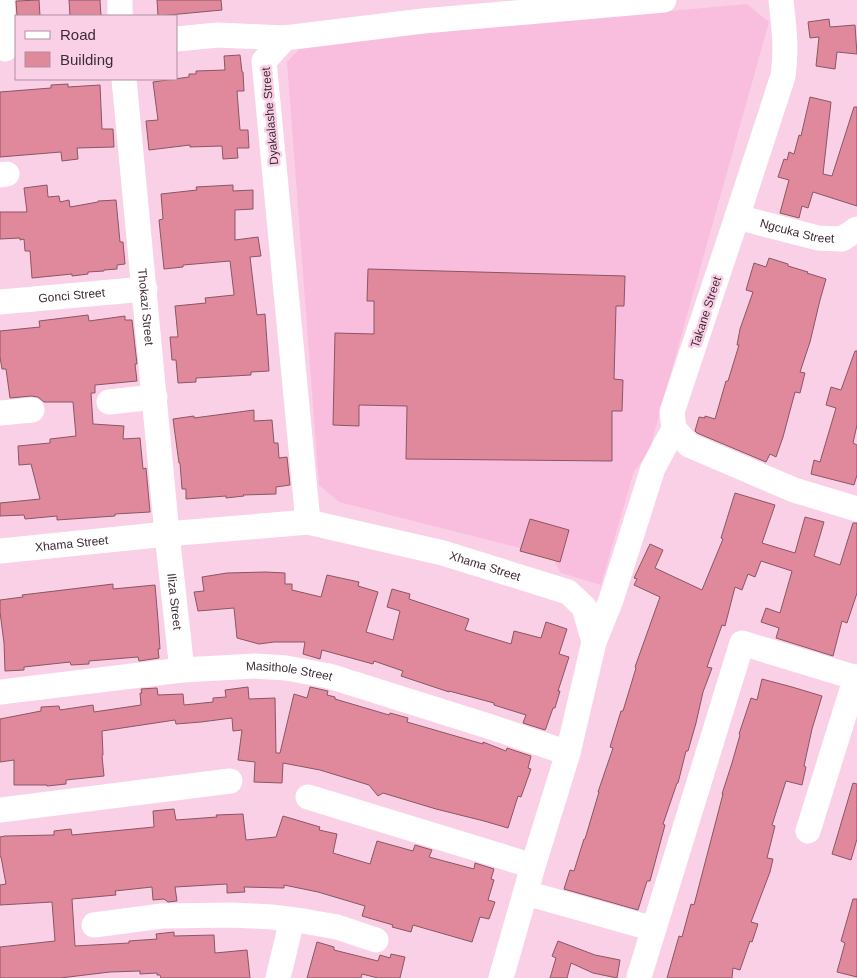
<svg xmlns="http://www.w3.org/2000/svg" width="857" height="978" viewBox="0 0 857 978" font-family="Arial,sans-serif">
<rect width="100%" height="100%" fill="#fad0e7"/>
<polygon fill="#f9bede" points="747,4 769,22 648,455 634,471 601,585 561,573 551,556 339,502 319,485 287,62 304,44"/>
<g fill="#e0899d" stroke="#895662">
<polygon points="39,0 40,16 17,16 16,1"/>
<polygon points="69,0 100,0 101,16 70,16"/>
<polygon points="157,0 221,0 222,10 158,16"/>
<polygon points="829,19 830,27 855,25 857,54 837,52 835,69 816,66 819,37 810,38 808,22"/>
<polygon points="240,55 242,72 243,72 244,91 237,91 240,130 248,130 249,148 237,148 238,158 223,159 222,146 190,147 190,145 149,150 146,121 158,120 153,82 189,77 189,74 196,74 196,71 225,70 224,56"/>
<polygon points="68,84 68,87 100,85 102,129 113,129 114,147 77,148 78,159 62,161 61,152 0,157 0,92 51,88 51,85"/>
<polygon points="810,97 831,102 823,174 832,176 854,107 857,107 857,206 813,192 808,208 802,206 799,218 780,213 789,180 778,177 784,159 787,160 789,152 794,154 799,135 801,136"/>
<polygon points="47,185 48,197 59,196 60,202 69,200 70,207 98,202 98,201 116,200 120,242 123,242 125,264 117,265 117,269 104,270 104,271 88,272 88,274 72,276 72,274 32,278 30,251 25,251 24,239 20,240 20,238 0,239 0,212 27,212 24,188"/>
<polygon points="233,185 233,191 253,190 253,209 235,210 235,240 258,237 261,256 250,257 257,315 265,314 269,371 251,372 251,375 196,378 196,382 178,383 176,360 172,360 170,337 178,337 175,306 206,303 205,298 234,295 234,294 230,261 183,265 183,267 164,269 159,220 163,219 161,194 197,190 196,187"/>
<polygon points="769,258 788,264 788,266 808,272 807,273 826,279 820,300 810,342 800,372 805,373 800,393 795,392 783,437 776,457 770,454 766,462 697,433 695,431 699,417 705,418 705,416 715,419 726,381 728,381 739,345 737,345 740,329 753,292 746,290 754,263 766,267"/>
<polygon points="368,269 625,276 624,306 616,306 614,379 623,380 622,411 612,411 612,461 406,459 407,406 359,405 359,426 333,425 335,333 374,334 374,301 367,301"/>
<polygon points="88,315 89,321 125,316 125,320 132,320 137,364 135,364 137,381 95,385 95,393 91,393 93,424 124,426 123,439 140,438 143,469 146,468 150,512 115,514 115,516 57,520 57,516 25,519 24,515 0,516 0,503 40,499 31,464 19,465 18,446 50,443 50,439 76,436 73,402 44,402 38,397 31,396 10,398 6,369 2,369 0,357 0,331 40,327 39,321"/>
<polygon points="855,351 857,351 857,425 853,443 857,445 857,475 854,485 811,474 814,460 820,462 836,408 826,405 831,387 841,390"/>
<polygon points="254,410 254,421 272,420 274,443 278,443 279,458 287,457 290,485 276,487 276,494 243,495 244,496 226,498 226,496 186,499 186,489 182,489 180,463 179,463 173,419 194,416 194,418"/>
<polygon points="735,493 775,505 762,543 795,553 805,517 824,522 814,556 840,565 853,523 857,523 857,593 847,623 842,621 833,656 776,638 779,628 761,622 766,608 780,613 792,571 761,561 755,577 748,574 742,590 735,587 725,626 722,625 707,667 712,668 703,692 696,723 688,751 686,751 678,783 677,783 663,824 665,825 650,881 647,881 638,910 564,889 570,870 574,871 584,839 585,839 599,792 598,792 613,748 610,747 621,711 623,711 636,668 635,667 660,597 634,585 637,579 634,578 650,544 663,550 655,568 702,590 723,539 721,538"/>
<polygon points="530,519 569,530 560,562 520,551"/>
<polygon points="266,572 285,573 285,584 292,584 292,590 321,597 327,575 359,582 358,586 378,592 366,632 393,640 400,611 387,607 392,589 410,594 409,599 469,619 465,630 511,644 514,631 541,638 546,622 567,629 559,654 569,657 558,691 560,691 555,708 553,708 546,728 545,730 523,723 526,715 494,705 494,703 449,691 449,692 401,676 403,671 374,661 373,664 322,650 320,659 303,654 305,642 274,642 259,644 237,638 234,608 198,611 194,592 204,591 202,577 227,573"/>
<polygon points="113,584 113,589 155,585 158,620 160,649 158,649 159,658 139,661 138,657 89,661 89,664 71,665 70,662 24,667 24,670 5,671 4,643 0,612 0,600 23,597 22,595"/>
<polygon points="762,679 792,687 822,696 812,729 804,766 806,767 802,785 786,781 772,825 775,826 767,858 773,859 770,872 751,922 758,924 752,942 750,941 740,970 733,968 732,978 667,978 679,936 682,937 691,904 694,905 723,794 722,794 732,763 740,735 739,734 751,698 757,700"/>
<polygon points="248,687 249,699 275,698 276,753 280,753 294,694 307,698 310,687 328,691 327,695 335,697 335,699 389,715 390,713 408,718 407,722 483,744 483,742 506,751 507,748 531,756 528,768 531,769 521,797 518,796 508,828 484,821 436,809 383,793 378,796 369,785 320,770 283,763 282,783 254,782 255,762 238,760 242,730 233,731 232,718 201,722 176,724 175,720 102,731 103,755 102,756 104,776 66,780 66,784 47,786 47,785 14,785 14,760 0,762 0,719 41,711 41,707 59,706 60,710 93,705 94,712 141,705 140,693 142,693 141,689 157,688 158,695 183,694 184,705 213,702 213,698 226,697 225,690"/>
<polygon points="853,783 857,784 857,839 851,860 832,854"/>
<polygon points="174,809 176,820 217,817 216,815 243,814 246,840 276,837 283,816 320,827 319,830 337,834 333,853 370,864 377,841 413,851 415,845 432,850 429,857 474,869 475,863 494,869 491,879 494,880 488,900 495,902 489,919 480,917 472,942 413,925 411,932 392,927 393,925 362,916 365,906 318,892 284,885 284,888 244,887 245,892 227,893 227,884 175,887 177,901 168,902 164,899 153,900 152,887 115,891 116,895 72,899 75,946 129,943 129,941 157,939 156,934 174,932 174,936 214,935 215,953 247,950 250,978 161,978 160,975 157,975 157,973 140,974 140,971 110,972 60,978 0,978 0,947 55,941 52,902 0,905 0,885 6,884 1,857 0,857 0,837 5,836 54,835 54,831 71,829 72,835 154,827 153,811"/>
<polygon points="853,899 857,899 857,977 837,972 845,943 841,941"/>
<polygon points="558,941 595,955 620,960 617,978 593,973 571,963 567,978 550,978 556,958 552,956"/>
<polygon points="317,942 334,947 334,950 378,961 380,955 390,958 391,954 405,957 400,978 378,978 362,974 361,978 307,978"/>
</g>
<g fill="none" stroke-linecap="round" stroke-linejoin="round">
<g stroke="#fff" stroke-width="25">
<polyline points="2,0 5,49"/>
<polyline points="120,0 120,16"/>
<path d="M 781,0 C 784,27 787,50 783,76 L 737,217 L 672,412 L 674,429 L 689,445 L 794,490 L 857,509"/>
<polyline points="176,39 218,35 285,38"/>
<path id="s1" d="M 124,79 L 167,534 L 182,670"/>
<polyline points="0,175 7,174"/>
<path id="s2" d="M 737,217 L 818,238 L 842,239 L 857,229"/>
<path id="s3" d="M 0,302 L 145,289"/>
<polyline points="109,402 155,397"/>
<polyline points="0,413 32,410"/>
<polyline points="308,522 264,61 285,38 423,21 664,0"/>
<path id="s4" d="M 0,551 L 167,534 L 308,522 L 443,553 L 568,592 L 584,607 L 594,642 L 568,753 L 533,866 L 501,978"/>
<polyline points="594,642 611,600 653,468 674,429"/>
<path id="s5" d="M 0,692 L 182,670 L 255,666 L 286,668 L 329,676 L 491,727 L 568,753"/>
<polyline points="308,797 533,866"/>
<polyline points="0,810 230,781"/>
<polyline points="808,831 856,677"/>
<polyline points="526,893 654,929"/>
<polyline points="94,925 162,916 232,915 272,917 303,921 337,927 376,940"/>
<polyline points="639,977 742,643 857,678"/>
<polyline points="278,978 292,920"/>
</g>
</g>
<g text-anchor="middle" dominant-baseline="central" stroke-width="5" stroke-linejoin="round" paint-order="stroke">
<g font-size="12" fill="#3f2b36" stroke="#fad0e7">
<text transform="translate(270 116) rotate(-95)">Dyakalashe Street</text>
<text stroke="none"><textPath href="#s2" startOffset="62">Ngcuka Street</textPath></text>
<text stroke="none"><textPath href="#s3" startOffset="72">Gonci Street</textPath></text>
<text stroke="none"><textPath href="#s1" startOffset="229">Thokazi Street</textPath></text>
<text transform="translate(706 312) rotate(-72)">Takane Street</text>
<text stroke="none"><textPath href="#s4" startOffset="72">Xhama Street</textPath></text>
<text stroke="none"><textPath href="#s4" startOffset="492">Xhama Street</textPath></text>
<text stroke="none"><textPath href="#s1" startOffset="525">Iliza Street</textPath></text>
<text stroke="none"><textPath href="#s5" startOffset="291">Masithole Street</textPath></text>
</g>
</g>
<rect x="15" y="15" width="162" height="65" fill="#fad0e7" stroke="#af8ea0"/>
<rect x="25" y="31" width="25" height="8" fill="#ffffff" stroke="#af8ea0"/>
<text x="60" y="40" font-size="15" fill="#3f2b36">Road</text>
<rect x="25" y="52" width="25" height="15" fill="#e0899d" stroke="#af8ea0"/>
<text x="60" y="65" font-size="15" fill="#3f2b36">Building</text>
</svg>
